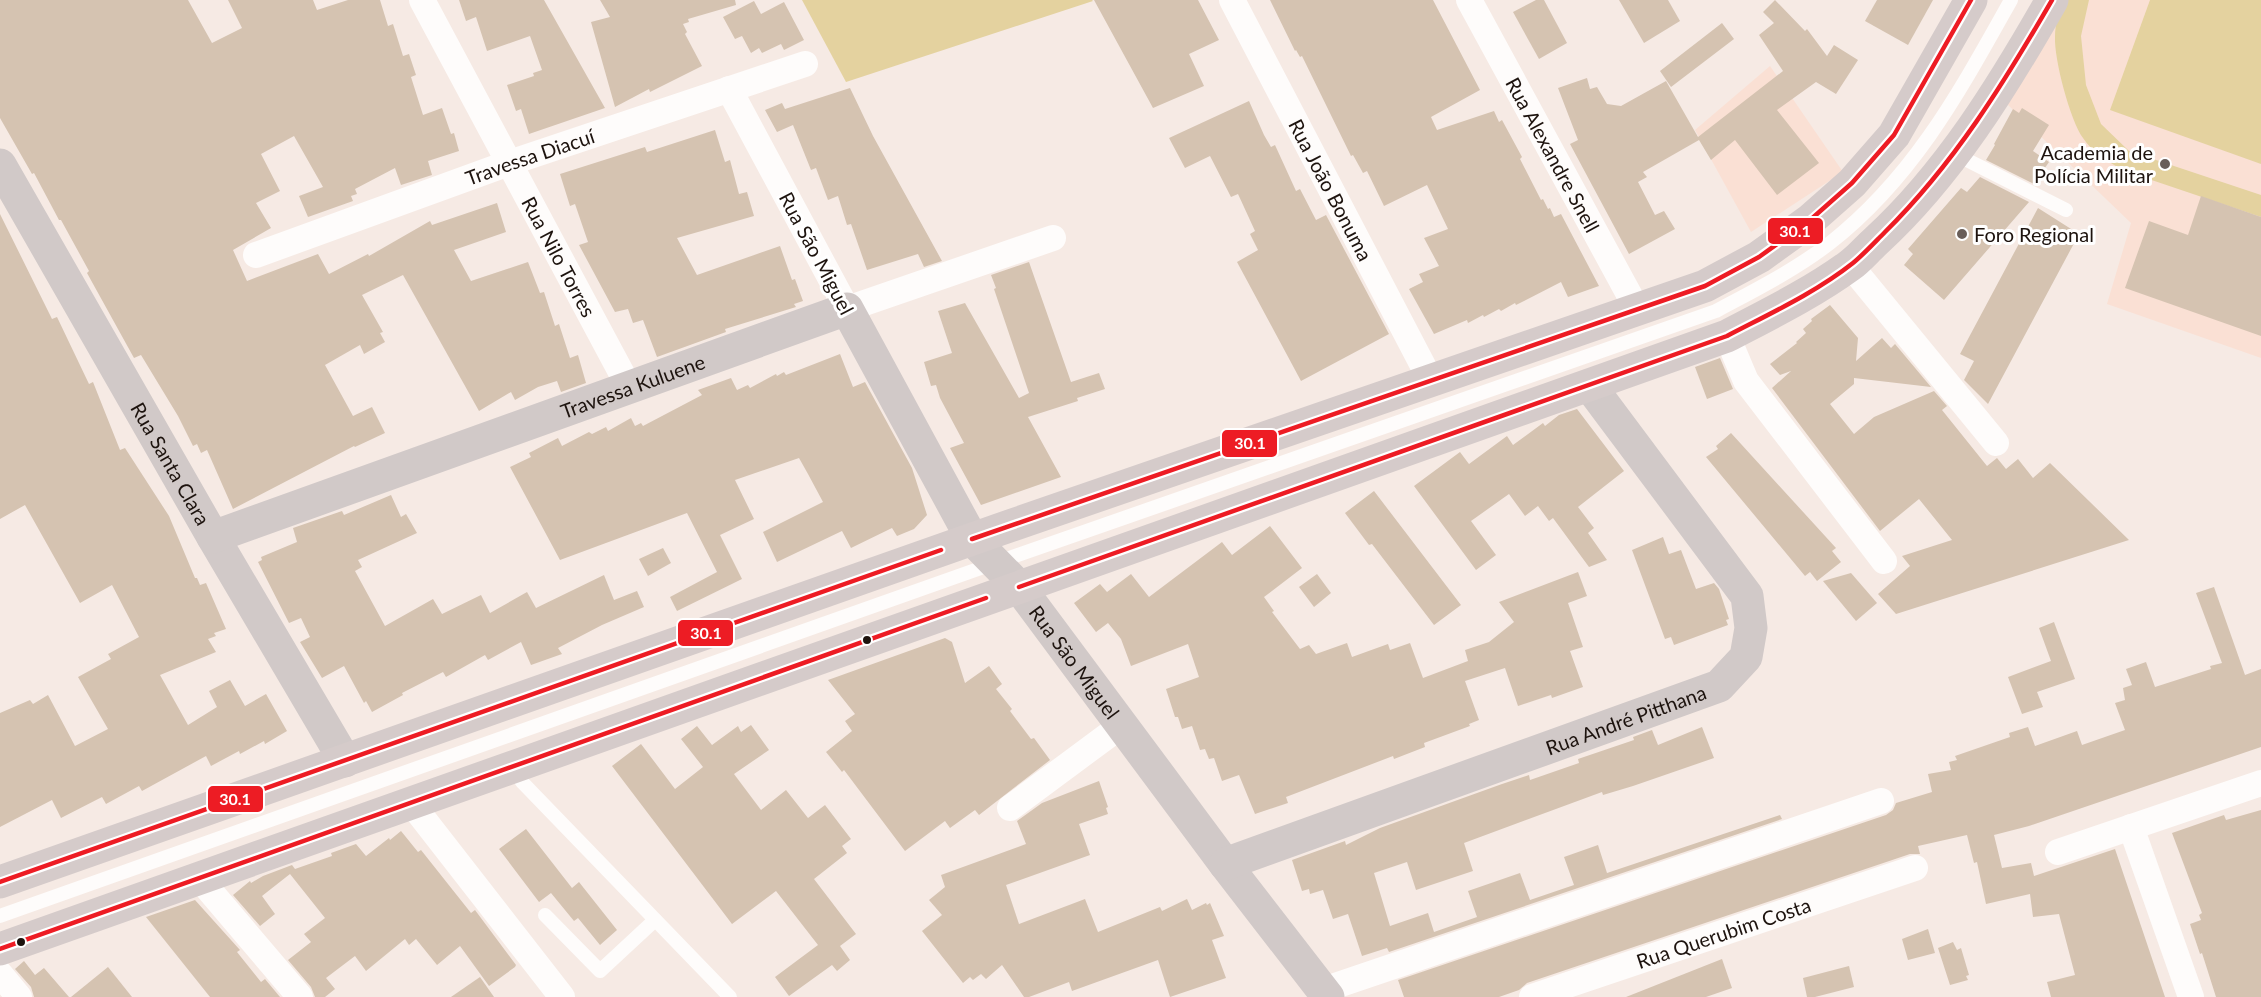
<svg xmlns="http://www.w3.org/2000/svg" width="2261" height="997" viewBox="0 0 2261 997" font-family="Lato,sans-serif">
<rect width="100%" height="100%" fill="#f6eae4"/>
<g fill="#fae0d4">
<polygon points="2071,0 2261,0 2261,358 2107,304 2131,223 2007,104"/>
<polygon points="1770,66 1843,172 1751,232 1695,130"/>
</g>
<g fill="#e4d29f">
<polygon points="802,0 1092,0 1093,1 846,82"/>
<path d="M 2060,0 L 2089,0 L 2081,36 L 2086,85 L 2101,124 L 2129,151 L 2261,195 L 2261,217 L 2122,170 C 2108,161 2092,152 2083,138 C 2070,120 2054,59 2055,37 C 2055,24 2059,12 2060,0 Z"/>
<polygon points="2150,0 2261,0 2261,164 2110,110"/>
</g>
<g fill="#d5c3b1">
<polygon points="0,0 188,0 212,43 242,28 228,0 313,0 317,10 348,0 380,0 388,26 393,24 403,56 409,54 416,75 411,77 423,115 442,108 451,134 454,133 459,151 428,161 432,175 401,185 395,168 355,189 357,194 351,196 353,201 308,217 299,196 323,187 294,136 261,154 280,191 256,203 271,228 233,250 247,281 318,254 329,274 368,254 369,256 430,221 432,225 497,203 506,232 454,250 471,281 528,262 540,293 544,292 555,326 559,324 570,358 578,355 586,383 561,392 557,381 538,387 515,400 511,392 479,411 403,275 362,295 383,332 380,333 385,342 364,354 360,345 325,365 353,416 372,407 385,433 355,447 354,446 233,509 207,450 201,453 197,444 193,446 178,416 141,355 134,358 87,273 89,271 61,220 59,220 34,173 32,174 0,118"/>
<polygon points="459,0 544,0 605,108 529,134 521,109 516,111 507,85 534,76 533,73 542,70 530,36 487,51 476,17 466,21"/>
<polygon points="600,0 735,0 736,5 688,19 689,22 683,24 687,32 685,34 702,66 650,92 649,89 615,107 591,22 610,17"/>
<polygon points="1094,0 1198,0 1219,40 1189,54 1204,86 1153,108"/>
<polygon points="1270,0 1433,0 1480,90 1431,117 1437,130 1494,111 1499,122 1502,120 1522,157 1520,159 1541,200 1543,199 1548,209 1550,208 1554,217 1561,214 1599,286 1568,297 1561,282 1516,305 1515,303 1501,311 1499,309 1484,317 1483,315 1468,323 1467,320 1434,334 1409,289 1423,282 1419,274 1439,266 1424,238 1448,229 1427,185 1384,206 1367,171 1363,173 1353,155 1351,156 1302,56 1300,57 1296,50 1295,51"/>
<polygon points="1536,0 1544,0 1567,43 1539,59 1513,12"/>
<polygon points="1619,0 1668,0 1680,21 1644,43"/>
<polygon points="1775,0 1805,31 1807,29 1827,56 1834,45 1858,60 1836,94 1816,82 1777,110 1819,163 1777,195 1735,140 1711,160 1699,140 1643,172 1647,177 1638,182 1655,215 1664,211 1675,229 1629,254 1570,144 1578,140 1558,88 1587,78 1590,89 1597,87 1607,104 1621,106 1666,81 1698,137 1783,71 1759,35 1774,23 1763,12"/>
<polygon points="1877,0 1933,0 1908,45 1865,21"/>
<polygon points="754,1 761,14 784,2 804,40 784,50 781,44 762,53 759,48 751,53 742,36 735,39 723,17"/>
<polygon points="1722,23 1734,39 1671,87 1660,71"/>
<polygon points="850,88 873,136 942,261 924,267 918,254 867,270 851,224 847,225 838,196 828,200 816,168 811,170 793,125 777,132 765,110 782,103 785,109"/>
<polygon points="1249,101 1264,135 1271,147 1275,145 1296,191 1300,189 1316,220 1326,215 1389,334 1301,381 1237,262 1258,250 1250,234 1255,231 1238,194 1231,197 1210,156 1185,168 1169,138"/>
<polygon points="2022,108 2049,125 2033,151 2049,162 2034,184 1986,160 1995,145 1994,144 2013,109 2019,113"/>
<polygon points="715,130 725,162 730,160 739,194 747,192 754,216 677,238 697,275 780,246 792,280 795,279 803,301 794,304 796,307 725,329 726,332 657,357 643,320 633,323 628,309 615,312 579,245 588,242 575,204 570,206 560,174 645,147 647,152"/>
<polygon points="1980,177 2029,202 1944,300 1904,265 1913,254 1908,249 1961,188 1967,192"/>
<polygon points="2201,196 2261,217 2261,336 2125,288 2149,221 2188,235"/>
<polygon points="2038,208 2079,234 1988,404 1964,380 1974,361 1960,354"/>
<polygon points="0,214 52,319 57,317 89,384 93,382 120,450 125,448 169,516 195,578 197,578 200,585 206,583 226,629 214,633 216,636 208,639 216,652 160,675 188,725 217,707 209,691 230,680 245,706 266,694 287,731 265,744 264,741 240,754 239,751 211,766 206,756 142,791 139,786 106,804 102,797 61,818 52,800 0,827 0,713 30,700 33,704 48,695 75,746 108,729 78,677 111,659 108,654 139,637 112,585 80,603 25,505 0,519"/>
<polygon points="1029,262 1071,382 1099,373 1105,389 1077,398 1078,401 1028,417 1061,477 981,505 950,448 964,443 940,398 936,385 931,386 924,362 952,353 938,311 965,303 1019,398 1029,393 994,289 996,288 991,275"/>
<polygon points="1830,305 1858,338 1856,361 1882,338 1891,348 1895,344 1931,387 1854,378 1854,384 1830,404 1854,434 1874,417 1934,391 1947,406 1942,410 1987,466 1997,458 2006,469 2018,459 2033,478 2050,463 2129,540 1896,614 1878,594 1910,566 1902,556 1952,540 1919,499 1880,531 1772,388 1791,371 1780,375 1770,364 1797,343 1796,342 1806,333 1803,329 1812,321 1811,319"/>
<polygon points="840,354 853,387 865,382 912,468 927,515 914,529 897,536 892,528 851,548 842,531 777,562 763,532 823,502 808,474 799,458 735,480 754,519 720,535 742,579 677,611 670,597 717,572 687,513 560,560 510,467 531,457 529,453 558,438 562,446 589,432 592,434 606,427 608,431 631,418 635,426 641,423 643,426 702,395 698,390 731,378 737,390 748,385 750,388 776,374 777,376 784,372 786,375"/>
<polygon points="1720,358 1733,389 1707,399 1695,367"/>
<polygon points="1577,409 1624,471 1578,507 1594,528 1588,533 1607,560 1589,567 1553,518 1549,521 1538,506 1525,516 1509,494 1471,521 1496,555 1476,570 1414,486 1460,452 1469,464 1507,436 1513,445 1543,423 1545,426 1559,415"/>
<polygon points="1731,433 1836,548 1832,551 1841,562 1817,581 1810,572 1805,576 1706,457 1718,449 1716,446"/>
<polygon points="1374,491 1461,605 1434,625 1372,544 1369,545 1345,513"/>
<polygon points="391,495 401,517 406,514 417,533 358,560 362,567 355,571 385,626 433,599 442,614 481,595 490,613 527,592 536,608 604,575 614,600 637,591 644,607 602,625 558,648 562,654 531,665 521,642 488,660 485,655 446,677 443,672 402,693 403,695 372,712 366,701 364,703 344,666 322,678 300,642 310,637 301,618 289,623 258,562 262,560 261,557 297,542 293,528 342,511 344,515"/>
<polygon points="1270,526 1302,568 1264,597 1274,611 1272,612 1300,649 1309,645 1316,654 1347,643 1352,657 1388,644 1390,650 1410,643 1423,678 1468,661 1465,650 1489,642 1514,622 1499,602 1578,572 1587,596 1568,603 1583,647 1570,651 1583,687 1552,698 1551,695 1518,706 1505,668 1465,681 1479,720 1469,724 1470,726 1424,743 1425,747 1394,759 1393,756 1286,797 1288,803 1255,814 1239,775 1222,781 1214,758 1209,759 1205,749 1200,750 1192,726 1182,729 1178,717 1175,717 1166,689 1199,677 1188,644 1131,666 1121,639 1108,623 1096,632 1074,603 1100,584 1107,592 1131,574 1149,597 1222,542 1232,555"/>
<polygon points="1663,537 1669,554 1681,550 1696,589 1714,583 1719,589 1729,619 1726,620 1728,625 1674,645 1671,637 1665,639 1632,550"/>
<polygon points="663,548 671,563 648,576 639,559"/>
<polygon points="1851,573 1877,603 1856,621 1823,581"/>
<polygon points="1317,574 1331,593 1314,607 1299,587"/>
<polygon points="2214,587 2245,675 2261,669 2261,747 2029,826 1994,835 2002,868 2031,863 2034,876 2115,849 2165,997 2051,997 2047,982 2075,975 2059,914 2033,917 2030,894 1986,904 1977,862 1974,863 1967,835 1918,846 1920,854 1910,854 1527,983 1519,990 1499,997 1404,997 1398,980 1886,815 1893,810 1896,803 1932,792 1928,774 1951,770 1949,762 1957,760 1955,756 2010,737 2009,733 2028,727 2035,746 2077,731 2082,745 2125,730 2115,703 2125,700 2123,688 2132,685 2126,669 2146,662 2155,687 2211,669 2210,666 2222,663 2196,593"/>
<polygon points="2054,622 2075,679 2037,692 2043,707 2022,714 2008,677 2051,661 2039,628"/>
<polygon points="945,638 952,642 965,683 989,666 1002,684 996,689 1012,709 1010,711 1031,739 1034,738 1050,760 979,815 975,810 950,828 945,821 905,851 844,770 842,772 826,752 852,731 845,721 855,714 828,680"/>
<polygon points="751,725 769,750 734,774 761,810 786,790 808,818 825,805 851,839 842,846 847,853 814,879 856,934 840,946 850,960 837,971 832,965 789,996 775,977 818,945 776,891 732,924 612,766 641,744 675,789 703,767 681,739 697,726 712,745 738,726 741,732"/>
<polygon points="1702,727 1714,758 1633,786 1603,795 1602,792 1464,843 1473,871 1416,890 1407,862 1374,873 1390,926 1428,913 1434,932 1477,917 1468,891 1520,873 1530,900 1574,885 1564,857 1598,845 1607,873 1780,815 1782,819 1389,952 1387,948 1362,956 1348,914 1333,919 1323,890 1310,894 1309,889 1302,891 1292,860 1345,841 1346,845 1380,828 1502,784 1529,775 1530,780 1579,763 1578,759 1634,740 1633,737 1652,730 1658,745"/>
<polygon points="1099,781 1108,807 1106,808 1108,814 1079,824 1090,855 1006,885 1019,924 1085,899 1098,932 1160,907 1162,911 1187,899 1192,910 1206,903 1207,905 1210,903 1224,936 1212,940 1226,978 1170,997 1158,960 1072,991 1069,982 1029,997 1024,997 1002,965 986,979 981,974 973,980 970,977 963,983 922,931 942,915 929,900 945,887 941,875 1026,844 1017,821 1042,803"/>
<polygon points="2261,810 2261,997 2216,997 2202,953 2200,954 2190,924 2201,920 2199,915 2202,913 2172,833 2224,815 2226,820"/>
<polygon points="526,829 572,888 579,882 617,930 600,945 578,918 574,921 551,893 539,902 499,849"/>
<polygon points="401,831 418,852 421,850 471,913 475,910 516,965 515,967 489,986 460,946 437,965 416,939 409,945 405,939 366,971 355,956 326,978 335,989 325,997 315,997 311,987 288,960 311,942 304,934 325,918 290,874 262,896 275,914 260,926 233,895 250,881 251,883 263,876 292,865 295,869 332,856 331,853 356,844 366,856 389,838 390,840"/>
<polygon points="195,900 240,950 237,952 261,982 265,979 280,997 210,997 146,917"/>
<polygon points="1928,929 1935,953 1908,960 1902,939"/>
<polygon points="1953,942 1957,950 1961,948 1969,975 1966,976 1968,980 1950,985 1938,948"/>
<polygon points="1722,959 1732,988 1706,997 1626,997"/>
<polygon points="24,961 35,975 44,968 69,997 34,997 31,987 15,969"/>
<polygon points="1849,966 1854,987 1815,997 1807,997 1803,978"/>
<polygon points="108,967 132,997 71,997"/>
<polygon points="480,977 494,997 451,997"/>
</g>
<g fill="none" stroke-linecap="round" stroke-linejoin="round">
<g stroke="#fefcfb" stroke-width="14">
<polyline points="1955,154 2066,210"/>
<polyline points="511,767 523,783 730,997"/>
<polyline points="545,915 600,971 655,920"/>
<path d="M 0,916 L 995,563 L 1716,311 C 1755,290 1795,270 1830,243 C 1914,177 1960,91 2011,0"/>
</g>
<g stroke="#fefcfb" stroke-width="26">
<path id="s1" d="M 422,0 L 629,387"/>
<path id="s2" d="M 1232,0 L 1431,381"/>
<path id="s3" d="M 1469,0 L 1637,309"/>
<polyline points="729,89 847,309 1053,238"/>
<path id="s4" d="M 256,255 L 509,163 L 805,64"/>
<polyline points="1850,265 1996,443"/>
<polyline points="1727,336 1746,381 1884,561"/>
<polyline points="411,803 562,997"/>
<polyline points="1010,808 1122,725"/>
<polyline points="2131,827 2191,997"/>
<polyline points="2058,852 2261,783"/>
<polyline points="199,878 300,997"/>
<polyline points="0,974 19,997"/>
<polyline points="1323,990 1881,801"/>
<path id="s5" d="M 1532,997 L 1915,868"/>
</g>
<g stroke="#d1c9c8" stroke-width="33">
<path id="s6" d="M 0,165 L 213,537 L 345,761"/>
<path id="s7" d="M 213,537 L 847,309 L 972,539 L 1019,587 L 1225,864 L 1328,997"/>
<path id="s8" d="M 1225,864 L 1719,686 L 1746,657 L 1751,628 L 1747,596 L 1590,386"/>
</g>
<g stroke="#d5cbca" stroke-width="33">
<polyline points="0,882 998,530 1705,286 1759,257 1809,221 1852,183 1894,135 1971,0"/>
<path d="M 0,949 L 1727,336 C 1769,314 1812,293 1849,266 C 1859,259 1867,249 1876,241 C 1949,174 2003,86 2052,0"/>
</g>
<defs>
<g id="bus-1">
<polyline points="972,539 1705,286 1759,257 1809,221 1852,183 1894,135 1971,0"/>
<path d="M 1019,587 L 1727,336 C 1769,314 1815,293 1853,263 C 1864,254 1875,242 1885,232 C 1954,164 2004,83 2052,0"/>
<polyline points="0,882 941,550"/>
<polyline points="0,949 986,598"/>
</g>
</defs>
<use href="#bus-1" stroke="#fff" stroke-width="9"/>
<use href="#bus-1" stroke="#ed1c24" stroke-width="4.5"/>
</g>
<g fill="#695e59" stroke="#fff" stroke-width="2">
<circle cx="2165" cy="164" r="6"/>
<circle cx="1962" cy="234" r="6"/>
</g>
<g fill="#1d130e" stroke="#fff" stroke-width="2">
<circle cx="867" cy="640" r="5"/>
<circle cx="21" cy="942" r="5"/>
</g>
<g text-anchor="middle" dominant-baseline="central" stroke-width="6" stroke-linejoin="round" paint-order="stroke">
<g font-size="20" fill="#1d130e" stroke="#fff" text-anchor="end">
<text x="2153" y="152">Academia de<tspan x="2153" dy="23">Polícia Militar</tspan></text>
<text x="1974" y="234" text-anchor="start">Foro Regional</text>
</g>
<g font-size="20" fill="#1d130e" stroke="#fff">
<text stroke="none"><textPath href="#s3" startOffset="176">Rua Alexandre Snell</textPath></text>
<text stroke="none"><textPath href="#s4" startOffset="291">Travessa Diacuí</textPath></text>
<text stroke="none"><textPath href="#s2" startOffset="214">Rua João Bonuma</textPath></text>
<text transform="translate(817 253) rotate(62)">Rua São Miguel</text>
<text stroke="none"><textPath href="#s1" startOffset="291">Rua Nilo Torres</textPath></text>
<text stroke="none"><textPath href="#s7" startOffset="446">Travessa Kuluene</textPath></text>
<text stroke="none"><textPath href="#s6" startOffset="344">Rua Santa Clara</textPath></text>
<text stroke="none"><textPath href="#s7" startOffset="1096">Rua São Miguel</textPath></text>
<text stroke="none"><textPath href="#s8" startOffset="426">Rua André Pitthana</textPath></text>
<text stroke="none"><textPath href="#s5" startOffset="202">Rua Querubim Costa</textPath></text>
</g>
</g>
<g stroke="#fff" stroke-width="2">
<rect x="1767" y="217" width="57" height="28" rx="6" fill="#ed1c24"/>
<rect x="1221" y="429" width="57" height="29" rx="6" fill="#ed1c24"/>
<rect x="677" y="619" width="57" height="28" rx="6" fill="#ed1c24"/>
<rect x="207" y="785" width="57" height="28" rx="6" fill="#ed1c24"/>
</g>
<g font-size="16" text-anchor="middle" font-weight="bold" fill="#fff">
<text x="1795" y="237">30.1</text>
<text x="1250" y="449">30.1</text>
<text x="706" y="639">30.1</text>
<text x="235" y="805">30.1</text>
</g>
</svg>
